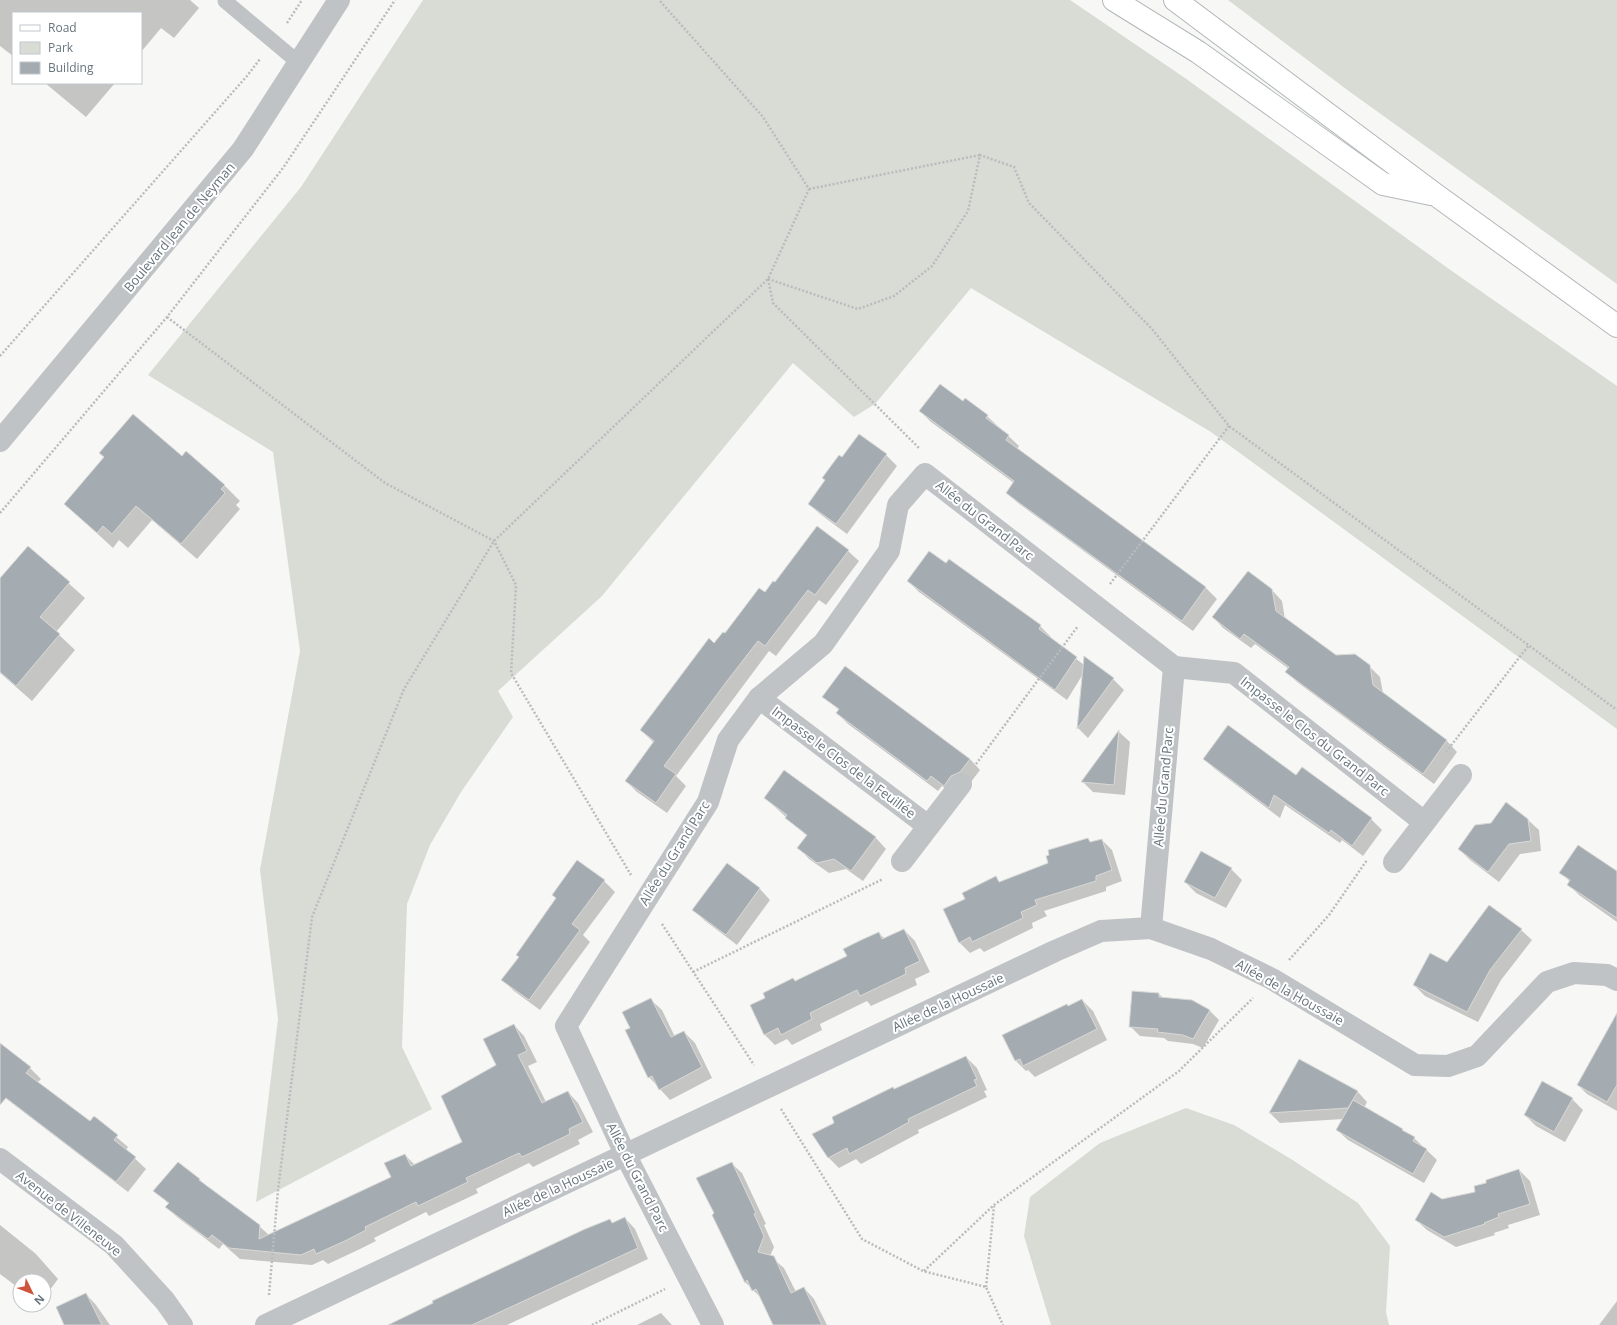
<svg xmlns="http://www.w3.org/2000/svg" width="1617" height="1325" viewBox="0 0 1617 1325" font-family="'Open Sans',sans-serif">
<rect width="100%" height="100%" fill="#f7f7f5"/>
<g fill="#d8dcd5">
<polygon points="423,0 1070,0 1185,78 1449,269 1617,386 1617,729 1211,432 971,288 875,404 854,417 793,363 602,596 498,691 513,717 461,792 430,845 407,904 402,1047 432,1109 256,1202 278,1019 260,870 300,651 273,452 148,375 301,187"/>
<polygon points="1228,0 1617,0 1617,284 1346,89"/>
<polygon points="1186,1108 1234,1125 1291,1159 1358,1203 1390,1246 1386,1312 1389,1325 1051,1325 1024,1236 1030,1197 1100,1143"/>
</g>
<g fill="#0003">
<polygon points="0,0 190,0 199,8 174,38 161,28 141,52 141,13 13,13 13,56 0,46"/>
<polygon points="45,83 115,83 86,117"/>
<polygon points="963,402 987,416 1019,446 1017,449 1206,588 1217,599 1193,631 1018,503 1007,493 1014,483 931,422 920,411"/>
<polygon points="886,455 897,466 847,534 820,514 809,504 843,458"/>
<polygon points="105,457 182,457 224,485 240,501 236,505 240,509 197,559 152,520 128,548 119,540 113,548 65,504"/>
<polygon points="28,547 85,598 56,632 75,650 32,701 0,673 0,580"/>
<polygon points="848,551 859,561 826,605 819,600 776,656 769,651 676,776 686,786 667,813 637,792 626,781 654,743 641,730 715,644 775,584"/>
<polygon points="949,560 1040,626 1051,637 1050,638 1084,665 1113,679 1124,690 1088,738 1078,728 1083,674 1067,700 919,592 908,581 946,564"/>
<polygon points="1272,590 1282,601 1285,619 1335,656 1369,666 1380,677 1383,693 1447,741 1457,752 1434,784 1297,682 1287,672 1289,669 1255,644 1251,648 1223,628 1213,617"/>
<polygon points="824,697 970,759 980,770 971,782 955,796 942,786 938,791 848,724 837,713 839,710"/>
<polygon points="1119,732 1130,742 1125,795 1093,792 1083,782"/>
<polygon points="1204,759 1296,776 1371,819 1382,830 1363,856 1342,840 1340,843 1285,805 1280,818 1215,769"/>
<polygon points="784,772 876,838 886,849 863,881 846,869 829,873 809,859 799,848 807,836 765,798"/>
<polygon points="1527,819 1539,830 1541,851 1520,854 1499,882 1470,860 1459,849"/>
<polygon points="1087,839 1092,843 1102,840 1112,850 1122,881 1106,887 1106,891 1044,911 1047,916 1032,923 1033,928 984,952 980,948 970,953 960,943 944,910 966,900 995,878 1001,883 1049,864"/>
<polygon points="577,861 604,881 615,892 583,935 590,942 540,1010 514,991 503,980 557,899 553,895"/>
<polygon points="727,865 760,889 770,900 737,945 704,920 694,909"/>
<polygon points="1231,869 1242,880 1226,908 1196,893 1185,882"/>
<polygon points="1561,872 1617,875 1617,922 1579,895 1569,885 1570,882"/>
<polygon points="904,930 915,941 930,972 915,979 917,985 871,1006 867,1001 820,1024 822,1030 792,1045 787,1039 775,1045 765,1035 795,982 848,957 879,933 885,939"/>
<polygon points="1521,930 1532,940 1501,980 1478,1022 1425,996 1414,985 1447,963"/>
<polygon points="1159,994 1163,998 1192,1001 1210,1011 1219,1020 1203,1048 1193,1044 1168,1041 1164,1038 1140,1036 1130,1026"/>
<polygon points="651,1000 662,1010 675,1037 684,1032 695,1043 712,1078 670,1100 649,1077 631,1028"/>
<polygon points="1082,1000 1093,1011 1107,1040 1035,1077 1028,1070 1026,1071 1016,1061 1068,1007"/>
<polygon points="514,1025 524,1036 537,1062 528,1066 546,1102 568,1092 578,1103 593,1132 578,1140 580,1144 533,1167 529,1163 476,1189 478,1193 429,1216 426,1212 374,1238 376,1241 358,1250 328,1264 323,1260 312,1265 240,1259 223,1244 219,1249 177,1217 167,1207 169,1204 155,1191 199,1179 207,1187 259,1226 269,1235 392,1178 405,1155 415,1165 464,1142"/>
<polygon points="1617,1048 1617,1111 1587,1094 1578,1085"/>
<polygon points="0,1053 30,1068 41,1079 37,1083 90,1122 94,1118 128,1147 126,1150 146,1169 128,1192 0,1094"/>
<polygon points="966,1057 977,1068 987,1090 984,1091 987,1097 918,1130 919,1133 861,1164 856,1159 839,1168 828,1157 836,1123 894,1090"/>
<polygon points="1357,1091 1367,1102 1364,1108 1414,1138 1437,1160 1424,1183 1348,1140 1337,1130 1343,1119 1280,1123 1270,1113"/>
<polygon points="1572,1099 1583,1110 1565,1142 1536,1126 1525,1115"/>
<polygon points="731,1163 742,1173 766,1224 764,1225 774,1247 770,1256 784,1268 796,1292 804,1288 814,1299 827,1325 774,1325 763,1300 746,1283 713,1216 716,1214"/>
<polygon points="1519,1170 1530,1181 1540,1215 1508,1225 1509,1228 1494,1233 1495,1235 1456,1247 1427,1230 1416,1220 1442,1200 1476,1192 1487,1184"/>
<polygon points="625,1218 635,1229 648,1259 507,1325 389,1325 610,1220 613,1223"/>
<polygon points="0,1225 36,1254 58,1279 44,1298 44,1281 20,1281 20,1289 0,1274"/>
<polygon points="86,1294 96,1305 110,1325 65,1325"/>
<polygon points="1617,1301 1617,1325 1599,1325"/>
<polygon points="661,1313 672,1325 637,1325"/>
</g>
<g fill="#a5acb1" stroke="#d9d9d7">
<polygon points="940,384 963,401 965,398 988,415 986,418 1009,435 1006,440 1206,587 1182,621 1018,502 1006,493 1014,481 919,411"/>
<polygon points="133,414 182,456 186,451 225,485 221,489 225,493 181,544 136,506 112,534 103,526 97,533 64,504 104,457 99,453"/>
<polygon points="859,434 887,454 836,524 808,504 825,480 822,478 839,455 842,457"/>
<polygon points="817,526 849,550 815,595 808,590 765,646 758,641 727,681 664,766 676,774 656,803 625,781 654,741 640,730 709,638 714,643 723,632 725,633 759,588 765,592 773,581 775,582"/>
<polygon points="28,546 70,582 40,617 60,634 16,686 0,672 0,578"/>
<polygon points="929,551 946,563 949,559 1041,625 1039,629 1077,657 1055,690 907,581"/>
<polygon points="1248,571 1272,589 1276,611 1336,655 1355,654 1370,665 1373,685 1447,740 1423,774 1285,672 1289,667 1244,634 1240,639 1212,617"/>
<polygon points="1084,656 1114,678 1077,729"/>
<polygon points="845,666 970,759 960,772 951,776 944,786 931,776 927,781 836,713 839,709 822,697"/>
<polygon points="1228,725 1296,775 1302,767 1372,818 1352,846 1331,830 1329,833 1274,795 1269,808 1203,759"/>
<polygon points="1119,730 1114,785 1081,782"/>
<polygon points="784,770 876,837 851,871 834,859 817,863 797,848 807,835 785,818 787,815 764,798"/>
<polygon points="1506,802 1528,819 1531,841 1509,844 1488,872 1458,849 1475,825 1491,823"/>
<polygon points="1088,838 1090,842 1102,839 1112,870 1096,876 1096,881 1035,900 1037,905 1021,912 1023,918 972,942 970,937 959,943 943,909 965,899 962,893 996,876 999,882 1048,863 1046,856 1049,855 1048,850"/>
<polygon points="1578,845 1617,871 1617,918 1567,885 1570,880 1559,873"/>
<polygon points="1201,851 1232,868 1215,898 1184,882"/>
<polygon points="577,860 605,880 572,924 580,930 529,1000 501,980 519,957 516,955 556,898 552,895"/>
<polygon points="727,863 760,888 726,935 692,910"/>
<polygon points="1489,905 1522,929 1490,970 1467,1012 1413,985 1430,953 1447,962"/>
<polygon points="904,929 920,961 905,968 906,974 860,996 857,990 810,1013 812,1019 781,1035 778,1028 764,1035 750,1005 765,998 763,993 793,978 795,981 847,956 843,949 861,940 879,932 882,939"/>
<polygon points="1132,991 1159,993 1159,997 1192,1000 1210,1010 1193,1039 1183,1035 1157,1032 1158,1029 1129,1027"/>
<polygon points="651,998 671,1037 684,1031 702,1067 659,1090 652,1076 648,1078 625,1030 630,1028 622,1012"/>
<polygon points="1082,999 1097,1029 1023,1066 1020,1059 1015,1061 1002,1035 1067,1004 1068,1006"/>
<polygon points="1617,1013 1617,1085 1607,1102 1577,1085"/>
<polygon points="514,1024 527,1051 518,1055 542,1103 568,1091 583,1122 569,1129 570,1134 522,1157 519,1153 466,1178 468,1182 418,1206 416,1202 365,1227 366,1230 347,1240 316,1254 314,1249 301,1255 229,1248 212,1235 208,1239 165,1207 169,1203 153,1191 178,1162 200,1179 199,1180 260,1225 259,1239 391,1177 384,1163 405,1154 411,1166 462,1142 441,1096 496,1065 483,1039"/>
<polygon points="0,1043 31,1067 26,1073 90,1121 94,1116 118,1135 114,1140 136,1157 116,1182 6,1098 0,1105"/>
<polygon points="966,1056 977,1079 974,1080 977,1086 908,1119 909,1122 884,1136 849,1154 847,1148 828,1158 812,1134 834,1123 832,1117 893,1087 894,1089"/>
<polygon points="1299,1059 1358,1091 1348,1108 1269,1113"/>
<polygon points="1542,1081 1573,1098 1554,1132 1524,1115"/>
<polygon points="1353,1100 1403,1129 1402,1130 1415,1137 1413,1141 1427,1149 1413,1174 1336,1130"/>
<polygon points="732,1162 756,1213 754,1214 764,1236 758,1252 774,1256 791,1293 804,1287 822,1325 773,1325 756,1289 752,1291 747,1280 745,1283 712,1215 714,1213 696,1178"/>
<polygon points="1519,1169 1530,1204 1498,1214 1499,1217 1484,1223 1485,1224 1444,1237 1415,1220 1431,1192 1442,1199 1475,1192 1474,1186 1486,1183 1486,1180"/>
<polygon points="625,1217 638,1248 472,1325 388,1325 433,1303 432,1301 585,1229 610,1219 612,1223"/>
<polygon points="86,1293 102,1325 64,1325 56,1307"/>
</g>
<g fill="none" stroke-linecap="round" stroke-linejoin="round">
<defs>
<g id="secondary">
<polyline points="1114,0 1198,52 1383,184 1431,194"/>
<polyline points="1175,0 1436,195 1617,326"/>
</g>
</defs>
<use href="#secondary" stroke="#b2b7ba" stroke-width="24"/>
<g stroke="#b9bcbe" stroke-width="2.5" stroke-dasharray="2 2" stroke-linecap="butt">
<polyline points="287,23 302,0"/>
<polyline points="809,189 980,155"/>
<polyline points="768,279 858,309 894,296 932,266 968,211 980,155 1014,167 1029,203 1152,329 1229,426 1617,710"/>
<polyline points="768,279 773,303 920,449"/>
<polyline points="167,317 385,483 494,541 516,585 511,673 631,875"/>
<polyline points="0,356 247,76 260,59"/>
<polyline points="0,513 167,317 283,168 395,0"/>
<polyline points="1110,584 1229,426"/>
<polyline points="1446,752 1529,645"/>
<polyline points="976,764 1078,626"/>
<polyline points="662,924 754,1065"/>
<polyline points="1289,960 1329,915 1367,860"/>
<polyline points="693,972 883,879"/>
<polyline points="781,1109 862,1239 923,1271 986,1287 1003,1325"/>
<polyline points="924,1271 994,1205 1179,1071 1253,998"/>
<polyline points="986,1287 994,1206"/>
<polyline points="269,1295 278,1190 312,917 404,689 494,541 768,279 809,189 763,117 659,0"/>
<polyline points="592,1325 665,1289"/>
</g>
<polyline stroke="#bfc3c6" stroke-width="15" points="226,0 225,1 299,63"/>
<g stroke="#bfc3c6" stroke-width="22">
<polyline points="1174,667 1234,673 1424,822"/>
<polyline points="759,698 928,826"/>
<polyline points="902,861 961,784"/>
<polyline points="1394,862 1461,775"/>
<polyline points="266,1325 1055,951 1101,931 1151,928 1211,949 1272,979 1415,1065 1448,1066 1477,1056 1547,982 1574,973 1607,975 1617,980"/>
<polyline points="713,1325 626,1156 566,1026 708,802 728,740 759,698 823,644 889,551 898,505 925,474 1174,667 1151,928"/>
</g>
<g stroke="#bfc3c6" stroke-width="22">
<polyline points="0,441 243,149 339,0"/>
<polyline points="0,1159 114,1245 165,1301 182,1325"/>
</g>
<use href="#secondary" stroke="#fff" stroke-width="22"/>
</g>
<g text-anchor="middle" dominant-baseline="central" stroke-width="4" stroke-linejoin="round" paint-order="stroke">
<g font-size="13" fill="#66747c" stroke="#fff">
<text transform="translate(179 227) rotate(-50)">Boulevard Jean de Neyman</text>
<text transform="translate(985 520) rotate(38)">Allée du Grand Parc</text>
<text transform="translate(1315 736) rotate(38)">Impasse le Clos du Grand Parc</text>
<text transform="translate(844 762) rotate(37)">Impasse le Clos de la Feuillée</text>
<text transform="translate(1163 787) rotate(-85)">Allée du Grand Parc</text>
<text transform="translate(674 853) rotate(-58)">Allée du Grand Parc</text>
<text transform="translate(1290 992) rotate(29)">Allée de la Houssaie</text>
<text transform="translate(948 1002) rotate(-25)">Allée de la Houssaie</text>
<text transform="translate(638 1177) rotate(63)">Allée du Grand Parc</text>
<text transform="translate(558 1187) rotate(-25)">Allée de la Houssaie</text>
<text transform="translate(69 1213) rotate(38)">Avenue de Villeneuve</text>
</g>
</g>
<rect x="12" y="12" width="130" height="72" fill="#ffffff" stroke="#c2c7cb"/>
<rect x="20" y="25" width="20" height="6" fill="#ffffff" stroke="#c2c7cb"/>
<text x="48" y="32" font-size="12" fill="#66747c">Road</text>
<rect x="20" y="42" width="20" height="12" fill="#d8dcd5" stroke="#c2c7cb"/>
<text x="48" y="52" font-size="12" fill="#66747c">Park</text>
<rect x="20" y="62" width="20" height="12" fill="#a5acb1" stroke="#c2c7cb"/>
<text x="48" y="72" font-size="12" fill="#66747c">Building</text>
<g transform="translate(32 1293) rotate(133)"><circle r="19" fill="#ffffff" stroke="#c2c7cb"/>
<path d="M0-3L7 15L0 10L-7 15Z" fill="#cf543d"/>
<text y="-6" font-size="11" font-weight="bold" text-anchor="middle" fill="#66747c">N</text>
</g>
</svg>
